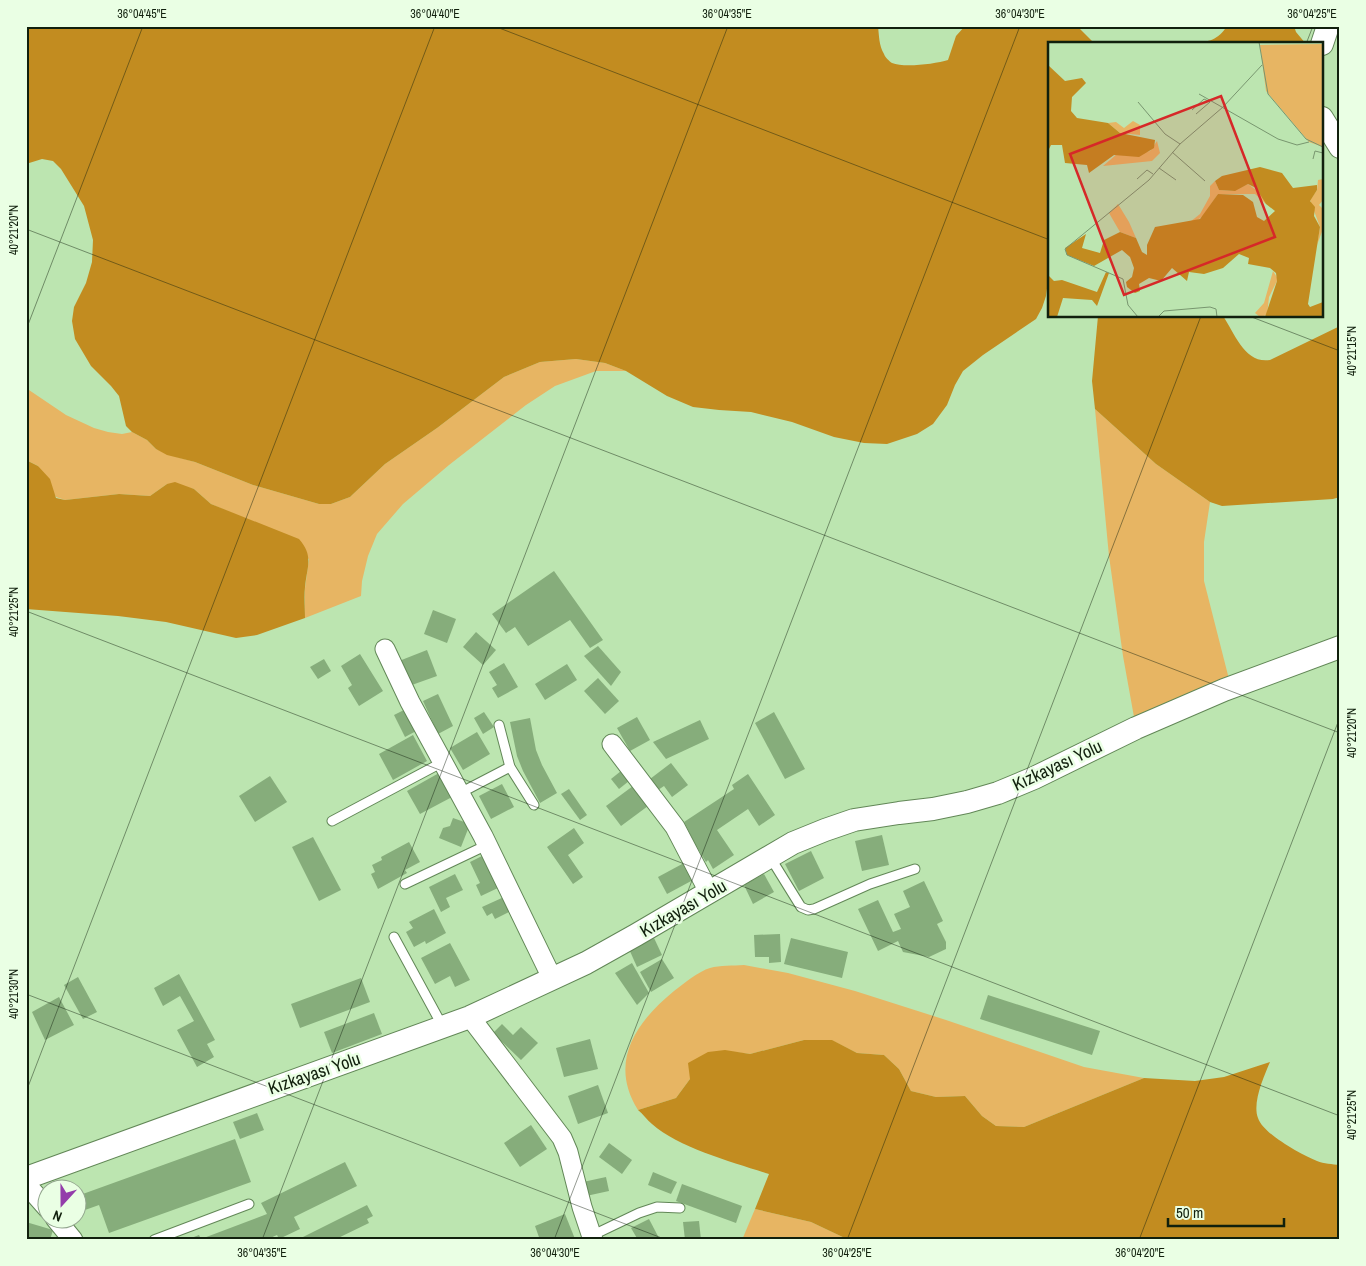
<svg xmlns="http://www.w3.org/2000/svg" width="1366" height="1266" viewBox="0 0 1366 1266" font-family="'Archivo Narrow',sans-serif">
<rect width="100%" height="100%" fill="#bce5b0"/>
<g fill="#e7b563">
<polygon points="576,359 605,363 626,371 596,371 555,386 526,405 449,465 403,504 377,534 368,556 362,581 361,596 305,618 305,588 309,559 241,517 211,504 194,489 167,484 150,496 119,494 65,500 56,497 38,466 26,460 26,388 66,415 94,428 108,432 122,434 132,432 147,440 156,449 177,457 195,462 253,485 319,504 331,504 350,497 385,464 437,428 504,377 540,362"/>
<polygon points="1095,409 1156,464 1210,502 1204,542 1204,581 1231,687 1136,728 1123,656 1109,556"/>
<path d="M 744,965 L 788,973 L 855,991 L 946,1020 L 1084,1067 L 1144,1078 L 1024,1127 L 996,1126 L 982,1116 L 965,1096 L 936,1097 L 911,1091 L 899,1069 L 884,1055 L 857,1053 L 831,1040 L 804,1040 L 750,1054 L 725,1051 L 690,1079 L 676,1098 L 638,1110 C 608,1062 636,1022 674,991 C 683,984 699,971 710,968 C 720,965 733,966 744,965 Z"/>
<polygon points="755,1209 811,1222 849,1240 742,1240"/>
</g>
<g fill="#c28c20">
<path d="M 26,26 L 878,26 C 879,35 879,46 884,54 C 885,57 889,61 892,63 C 904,68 935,64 948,60 L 956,36 L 965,26 L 1077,26 L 1095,44 L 1050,44 L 1050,266 L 1046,296 L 1042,308 L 1036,319 L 983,355 L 963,371 L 955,385 L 947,405 L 933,424 L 917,434 L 887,444 L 864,443 L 834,437 L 792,422 L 751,412 L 719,410 L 693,407 L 667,396 L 626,371 L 605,363 L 576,359 L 540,362 L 504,377 L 437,428 L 385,464 L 350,497 L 331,504 L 319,504 L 253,485 L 195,462 L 167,455 L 156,449 L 147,440 L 132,432 L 126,426 L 119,396 L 111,386 L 91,366 L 75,339 L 72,321 L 74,307 L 86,283 L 92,262 L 93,240 L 84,206 L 61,169 L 53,161 L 42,159 L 26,164 Z"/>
<path d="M 1227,26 L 1294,26 L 1296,32 L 1306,44 L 1164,44 C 1189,37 1211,52 1227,26 Z"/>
<path d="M 1098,316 L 1223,316 C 1235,334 1245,364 1270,360 L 1340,326 L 1340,497 L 1333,499 L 1222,506 L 1210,502 L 1156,464 L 1095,409 L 1092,381 Z"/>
<path d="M 26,460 L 38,466 L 50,479 L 56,498 L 65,500 L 119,494 L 150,496 L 167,484 L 175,482 L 194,489 L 211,504 L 299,539 C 314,556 307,566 305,587 C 304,597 305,608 305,618 L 257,635 L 236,638 L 166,622 L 118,616 L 26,609 Z"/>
<path d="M 804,1040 L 832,1040 L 857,1053 L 884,1055 L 899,1069 L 911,1091 L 936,1097 L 965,1096 L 982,1116 L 996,1126 L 1024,1127 L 1144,1078 L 1195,1081 L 1224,1077 L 1270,1062 C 1264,1076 1252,1103 1258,1118 C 1263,1134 1302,1155 1317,1161 C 1324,1164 1332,1164 1340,1165 L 1340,1240 L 849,1240 L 811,1222 L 755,1209 L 769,1174 C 735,1163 679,1148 652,1124 C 647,1120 643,1114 638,1110 L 676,1098 L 690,1079 L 688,1063 L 708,1052 L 725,1050 L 750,1054 Z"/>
</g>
<g fill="#86ad7b">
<polygon points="554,571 603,640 590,648 570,620 528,646 515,627 506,633 492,614"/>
<polygon points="433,610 456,619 447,643 424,634"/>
<polygon points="476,632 496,650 483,665 463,647"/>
<polygon points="598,646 621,672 611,686 584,656"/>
<polygon points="427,650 437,676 409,686 399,661"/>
<polygon points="360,654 383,691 359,706 348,688 352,685 341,666"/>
<polygon points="324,659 331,671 318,679 310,667"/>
<polygon points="504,663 518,687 498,698 492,688 497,685 489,672"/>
<polygon points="567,664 577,680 545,700 535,684"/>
<polygon points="598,678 619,701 605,714 584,691"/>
<polygon points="438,694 453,726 438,734 423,701"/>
<polygon points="406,709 418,730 405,737 394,715"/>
<polygon points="484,712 494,727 483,734 474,718"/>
<polygon points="774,712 805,769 785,779 755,723"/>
<polygon points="637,717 650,740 630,751 617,728"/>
<polygon points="530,718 536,750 542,765 557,793 540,803 523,771 517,756 510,722"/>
<polygon points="700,720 709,739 666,759 653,742"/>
<polygon points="477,732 490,754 463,770 450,748"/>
<polygon points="413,735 427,761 393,780 379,754"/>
<polygon points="671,763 688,785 672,797 664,786 658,790 650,779"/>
<polygon points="621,771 629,781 619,789 611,779"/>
<polygon points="439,773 452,797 420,814 407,791"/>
<polygon points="748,774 775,815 759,826 748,809 717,830 734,855 713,869 708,860 706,862 695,844 684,822 734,789 732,785"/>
<polygon points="270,776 287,802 255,822 239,796"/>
<polygon points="502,784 514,807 491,819 479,796"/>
<polygon points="633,786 648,806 621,826 606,806"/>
<polygon points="569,789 587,815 580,820 561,794"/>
<polygon points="453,818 470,824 461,847 439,838 443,828 450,826"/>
<polygon points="574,828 584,843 568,855 583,877 573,884 547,847"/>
<polygon points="882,835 889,865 862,871 855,841"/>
<polygon points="313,837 341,890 319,901 292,847"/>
<polygon points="409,842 420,862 405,870 407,873 378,889 371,874 375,872 372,865 382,860 381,857"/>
<polygon points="811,851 824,878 799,891 785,864"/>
<polygon points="484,855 500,887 481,896 476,885 480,883 470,862"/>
<polygon points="684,863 693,880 667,894 658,877"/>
<polygon points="455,874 463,890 446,898 450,907 441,912 429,887"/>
<polygon points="764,874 774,892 753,904 744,885"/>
<polygon points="924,881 943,921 937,924 946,942 946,949 929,957 903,952 898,941 878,951 858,909 878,900 893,932 901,929 894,914 910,907 903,891"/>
<polygon points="504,897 511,911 495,919 492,913 487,916 482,907"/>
<polygon points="434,909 446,933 426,944 425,941 414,947 406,932 413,928 409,922"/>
<polygon points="780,934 781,962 769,963 769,957 755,957 754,935"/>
<polygon points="654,938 662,955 637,967 629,949"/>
<polygon points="791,938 848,952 842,978 784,964"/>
<polygon points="450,943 470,980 455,987 450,976 435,984 421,958"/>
<polygon points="662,959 674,978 651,992 640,972"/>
<polygon points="632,963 649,993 637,1005 615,973"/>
<polygon points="179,974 215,1040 207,1044 214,1057 197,1067 177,1030 194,1021 180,996 163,1006 154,988"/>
<polygon points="78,977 97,1012 83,1019 64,985"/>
<polygon points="361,978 370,1002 300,1028 291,1004"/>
<polygon points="988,995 1100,1031 1092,1055 980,1019"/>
<polygon points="59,997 74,1025 45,1040 32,1012"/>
<polygon points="374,1013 382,1034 332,1053 324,1032"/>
<polygon points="502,1024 513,1035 521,1027 538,1043 521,1060 493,1033"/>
<polygon points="590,1039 598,1069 564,1077 556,1048"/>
<polygon points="598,1085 608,1113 578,1124 568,1096"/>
<polygon points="257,1113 264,1130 240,1139 233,1122"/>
<polygon points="531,1125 547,1149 520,1167 504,1143"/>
<polygon points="235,1139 251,1182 109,1233 99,1205 85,1210 80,1195"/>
<polygon points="609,1143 632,1160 622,1174 599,1157"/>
<polygon points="345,1162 357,1186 294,1217 300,1229 279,1239 277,1235 266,1240 186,1240 199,1235 201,1239 267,1214 261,1203"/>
<polygon points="653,1172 677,1182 671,1194 648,1185"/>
<polygon points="606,1177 609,1191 586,1196 583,1182"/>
<polygon points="682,1184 742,1206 736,1223 676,1201"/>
<polygon points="367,1205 373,1216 367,1219 369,1223 334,1240 302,1240 301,1238"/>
<polygon points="565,1214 575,1239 540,1240 535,1226"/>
<polygon points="649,1219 660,1240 638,1240 631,1228"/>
<polygon points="699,1221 701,1240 685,1240 683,1222"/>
<polygon points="26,1222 53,1230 50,1240 26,1240"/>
</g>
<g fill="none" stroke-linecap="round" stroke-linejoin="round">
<defs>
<g id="service">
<polyline points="499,725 510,767 534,805"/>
<polyline points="460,793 510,767"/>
<polyline points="332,821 443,762"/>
<polyline points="770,857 801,907 808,910 814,909 870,884 915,869"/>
<polyline points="405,884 487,845"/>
<polyline points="394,937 443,1027"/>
<polyline points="591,1236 639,1213 657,1207 680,1208"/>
<polyline points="154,1240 249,1204"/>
</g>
<g id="minor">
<polyline points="385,649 410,702 483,836 552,978"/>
<polyline points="612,744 675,827 709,892"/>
<polyline points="470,1017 562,1138 568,1152 582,1207 593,1240"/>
<polyline points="26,1184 48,1209"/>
<polyline points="55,1218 73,1240"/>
</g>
<g id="tertiary">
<polyline points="1322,44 1328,26"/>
<polyline points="1322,118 1340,147"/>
<polyline points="26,1178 470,1017 586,963 636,935 793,843 825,830 854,820 899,813 933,809 967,802 998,793 1034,778 1136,728 1224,690 1340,647"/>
</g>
</defs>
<use href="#service" stroke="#628757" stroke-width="11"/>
<use href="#minor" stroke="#628757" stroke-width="21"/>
<use href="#tertiary" stroke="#628757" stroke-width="24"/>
<use href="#service" stroke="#fff" stroke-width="9"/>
<use href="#minor" stroke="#fff" stroke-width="19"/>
<use href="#tertiary" stroke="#fff" stroke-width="22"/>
</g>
<path fill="none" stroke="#11200d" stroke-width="1" stroke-opacity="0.45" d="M 494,26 L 1050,240M 1306,44 L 1313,26M 26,229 L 1340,733M 1249,316 L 1340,351M 26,330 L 143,26M 26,611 L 1340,1116M 26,994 L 667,1240M 26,1092 L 435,26M 262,1240 L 728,26M 554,1240 L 1020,26M 847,1240 L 1201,316M 1139,1240 L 1340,717"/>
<g text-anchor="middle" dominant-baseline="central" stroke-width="5" stroke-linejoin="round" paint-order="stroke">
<g font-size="18" fill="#11200d" stroke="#eaffe4">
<text transform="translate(1057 765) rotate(-25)">Kızkayası Yolu</text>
<text transform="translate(683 908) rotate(-30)">Kızkayası Yolu</text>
<text transform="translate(314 1073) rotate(-19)">Kızkayası Yolu</text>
</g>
</g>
<g transform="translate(1048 42)">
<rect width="275" height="275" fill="#bce5b0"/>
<path d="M 275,2 L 275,105 L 261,100 L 218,49 L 212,3 ZM 85,79 L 92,83 L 92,93 L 72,91 L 60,81 L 68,80 L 76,86 ZM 109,99 L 112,111 L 104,119 L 55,124 L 69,112 L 82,114 L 102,109 ZM 275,137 L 275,158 L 271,163 L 275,167 L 275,187 L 269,203 L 272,185 L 262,158 L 269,148 L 270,138 ZM 167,139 L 171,148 L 185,149 L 200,142 L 216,154 L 218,162 L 207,152 L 170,152 L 155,174 L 148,179 L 142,180 L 152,172 L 162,154 L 162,144 ZM 70,162 L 81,180 L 88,196 L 72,190 L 61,171 ZM 225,229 L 230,237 L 221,255 L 219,273 L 212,275 L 207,271 L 216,261 Z" fill="#e7b563"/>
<path d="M 0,23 L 17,39 L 34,36 L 38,41 L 24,55 L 23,69 L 29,76 L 60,81 L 72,91 L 107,98 L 106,106 L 91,115 L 66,113 L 41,131 L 39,123 L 17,121 L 14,103 L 3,103 L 0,109 ZM 212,125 L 234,131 L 245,146 L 269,143 L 269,148 L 262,159 L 267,165 L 266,174 L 272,185 L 260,262 L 262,265 L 275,260 L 275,275 L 217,275 L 229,239 L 228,231 L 222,226 L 200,222 L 201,216 L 191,212 L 175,226 L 156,232 L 141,230 L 139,239 L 124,226 L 113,239 L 101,236 L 91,242 L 92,249 L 87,251 L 79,245 L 78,240 L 84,235 L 86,226 L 82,215 L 74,208 L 46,224 L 19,213 L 17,206 L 38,192 L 34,206 L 52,211 L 56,198 L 72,190 L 88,196 L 94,210 L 99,213 L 99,203 L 107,185 L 152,177 L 170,152 L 195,153 L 205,160 L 209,175 L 216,179 L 227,169 L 218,162 L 208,146 L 200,142 L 187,149 L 171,148 L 167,139 L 174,134 ZM 58,230 L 61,231 L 49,264 L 44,258 L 15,256 L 9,275 L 0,275 L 0,233 L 6,239 L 14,238 L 49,250 Z" fill="#c28c20"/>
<path fill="none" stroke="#78966f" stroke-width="1" d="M 211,0 L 220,52 L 258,97 L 275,105M 151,52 L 230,97 L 249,103 L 261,100M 90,60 L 117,92 L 132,102M 144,68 L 156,57 L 162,60 L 148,72M 124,110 L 157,139M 265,117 L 267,109 L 275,111M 111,126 L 128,138M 89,137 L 99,128 L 105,132M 90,275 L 80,263 L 75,237 L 19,213 L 17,207 L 101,138 L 132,102 L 175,65 L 214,23M 110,275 L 116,269 L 162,265 L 168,267 L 169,275"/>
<path fill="#d62828" fill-opacity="0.15" stroke="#d62828" stroke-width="2.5" d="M 173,54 L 227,195 L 76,253 L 22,112 Z"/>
<rect width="275" height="275" fill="none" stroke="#11200d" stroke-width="2.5"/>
</g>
<rect width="1366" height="1266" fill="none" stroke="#eaffe4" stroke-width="55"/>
<g transform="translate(62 1204) rotate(201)"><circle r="24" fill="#eaffe4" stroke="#93a68e"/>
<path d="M0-4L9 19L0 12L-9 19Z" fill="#933daa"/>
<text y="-8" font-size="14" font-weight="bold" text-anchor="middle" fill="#11200d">N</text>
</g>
<path d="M1168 1218v8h116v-8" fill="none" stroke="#11200d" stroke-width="2.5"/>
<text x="1176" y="1218" font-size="15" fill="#11200d" stroke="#eaffe4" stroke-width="4" paint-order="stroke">50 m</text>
<rect x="28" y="28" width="1310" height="1210" fill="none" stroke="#11200d" stroke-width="2"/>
<g font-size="12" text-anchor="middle" fill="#11200d">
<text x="142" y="18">36°04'45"E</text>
<text x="435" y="18">36°04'40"E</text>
<text x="727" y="18">36°04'35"E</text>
<text x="1020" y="18">36°04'30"E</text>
<text x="1312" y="18">36°04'25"E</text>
<text transform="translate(14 230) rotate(-90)" y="4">40°21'20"N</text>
<text transform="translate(1352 351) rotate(-90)" y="4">40°21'15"N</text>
<text transform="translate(14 612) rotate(-90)" y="4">40°21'25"N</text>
<text transform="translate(1352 733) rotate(-90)" y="4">40°21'20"N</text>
<text transform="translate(14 994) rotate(-90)" y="4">40°21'30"N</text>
<text transform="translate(1352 1115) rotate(-90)" y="4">40°21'25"N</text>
<text x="262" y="1257">36°04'35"E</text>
<text x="555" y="1257">36°04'30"E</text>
<text x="847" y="1257">36°04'25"E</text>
<text x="1140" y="1257">36°04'20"E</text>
</g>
</svg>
